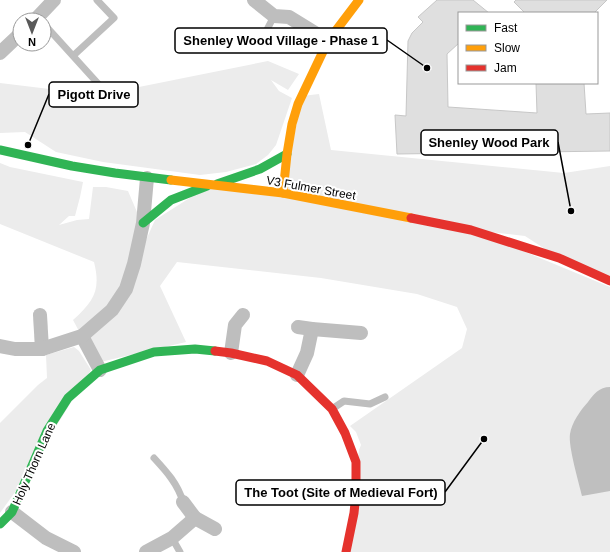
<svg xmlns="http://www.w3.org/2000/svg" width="610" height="552" viewBox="0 0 610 552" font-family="Arial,sans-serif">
<rect width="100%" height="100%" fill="#fff"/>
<g fill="#ececec">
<polygon points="268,61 299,74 288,90 271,80 279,91 292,98 276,145 268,155 256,164 226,172 200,175 103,162 56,152 25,132 0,133 0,83 99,95"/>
<path d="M 319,94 L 331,150 L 564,173 L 610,166 L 610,281 L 559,258 L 525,236 L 472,230 L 610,287 L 610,552 L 346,552 L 359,450 L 361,445 L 356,432 L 350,426 L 462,348 L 467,329 L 457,307 L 417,294 L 321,278 L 177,262 L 160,286 L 186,342 L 96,363 L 73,320 C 94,301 101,290 94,262 L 0,224 L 0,163 L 10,167 L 83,182 L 80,197 L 75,216 L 69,216 L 59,225 L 77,220 L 89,219 L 93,187 L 106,187 L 128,191 L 137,212 L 137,239 L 146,240 L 155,220 L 210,185 L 283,193 L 302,96 Z"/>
<polygon points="74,347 79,351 91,370 18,488 0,513 0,423 38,385 47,378 46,355"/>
</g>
<path fill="#bfbfbf" d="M 610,387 L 610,491 L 582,496 C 579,483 568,446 570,434 C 572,422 580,411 588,402 C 594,394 599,387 610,387 Z"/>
<g fill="#dfdfdf" stroke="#c7c7c7">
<polygon points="437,0 473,0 489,13 459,13 459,43 447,54 448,107 537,113 536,83 584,83 586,114 610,113 610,151 397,154 395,115 406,116 408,41 412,33 423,22 418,17"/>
<polygon points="516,0 607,0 594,13 525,13 514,2"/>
</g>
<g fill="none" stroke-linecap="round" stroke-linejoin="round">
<g stroke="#bebebe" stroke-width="7">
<polyline points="44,24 102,88"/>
<polyline points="257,49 274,16"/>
<polyline points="74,55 114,18 97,0"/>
<polyline points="332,409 344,401 370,404 385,397"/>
<path d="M 154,458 C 166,471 178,484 183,502"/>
<polyline points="172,538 180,552"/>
</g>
<g stroke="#bebebe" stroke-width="14">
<polyline points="254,0 274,16 289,17 328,41"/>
<polyline points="35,20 54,0"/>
<polyline points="0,53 20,34"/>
<polyline points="40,315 42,349"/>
<polyline points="312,329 361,333"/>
<polyline points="82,336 100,370"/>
<polyline points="0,346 15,349 42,349 82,336 112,310 126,289 134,264 143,223 147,178"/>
<polyline points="231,353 235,325 243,315"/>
<polyline points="297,375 307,353 312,329 298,327"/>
<polyline points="183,502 195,518"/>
<polyline points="12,512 46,538 74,552"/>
<polyline points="146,552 172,538 195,518 215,529"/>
</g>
<g stroke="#30b455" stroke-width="9">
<polyline points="0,150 72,166 115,173 171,180"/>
<polyline points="217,184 260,169 287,154"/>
<polyline points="143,223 171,200 207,186"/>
<polyline points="0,524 12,512 47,431 68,398 100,370 154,352 195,349 215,351"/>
</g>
<g stroke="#ff9f0a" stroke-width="9">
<polyline points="171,180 283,193 411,218"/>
<polyline points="283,193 287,154 292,124 298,104 328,41 359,0"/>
</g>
<g stroke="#e5322d" stroke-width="9">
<polyline points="411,218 471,230 559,258 610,281"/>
<polyline points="215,351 231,353 267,361 297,375 332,409 345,433 356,462 356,493 354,513 346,552"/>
</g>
</g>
<g text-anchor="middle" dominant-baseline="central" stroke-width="4" stroke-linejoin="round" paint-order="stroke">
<g font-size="12" fill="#000" stroke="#fff">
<text transform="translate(311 188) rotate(10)">V3 Fulmer Street</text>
<text transform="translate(34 464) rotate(-66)">Holy Thorn Lane</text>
</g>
</g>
<path fill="none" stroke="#000" stroke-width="1.5" d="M427 68L387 40M28 145L49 94M571 211L558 142M484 439L445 492"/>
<g fill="#000" stroke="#fff" stroke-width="1.5">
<circle cx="427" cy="68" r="4"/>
<circle cx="28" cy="145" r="4"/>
<circle cx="571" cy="211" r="4"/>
<circle cx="484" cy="439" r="4"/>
</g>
<g fill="#fff" stroke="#000" stroke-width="1.5">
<rect x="175" y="28" width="212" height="25" rx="4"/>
<rect x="49" y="82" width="89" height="25" rx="4"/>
<rect x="421" y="130" width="137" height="25" rx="4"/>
<rect x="236" y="480" width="209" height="25" rx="4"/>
</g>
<g font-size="13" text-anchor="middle" font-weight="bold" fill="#000">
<text x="281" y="45">Shenley Wood Village - Phase 1</text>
<text x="94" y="99">Pigott Drive</text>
<text x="489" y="147">Shenley Wood Park</text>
<text x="341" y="497">The Toot (Site of Medieval Fort)</text>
</g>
<rect x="458" y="12" width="140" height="72" fill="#ffffff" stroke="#999999"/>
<rect x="466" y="25" width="20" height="6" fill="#30b455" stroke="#999999"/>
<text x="494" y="32" font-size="12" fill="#000000">Fast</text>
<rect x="466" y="45" width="20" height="6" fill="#ff9f0a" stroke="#999999"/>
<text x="494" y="52" font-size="12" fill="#000000">Slow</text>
<rect x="466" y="65" width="20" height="6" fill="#e5322d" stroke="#999999"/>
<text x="494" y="72" font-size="12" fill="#000000">Jam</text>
<g transform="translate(32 32) rotate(180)"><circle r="19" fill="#ffffff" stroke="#999999"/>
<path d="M0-3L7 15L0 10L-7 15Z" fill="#595959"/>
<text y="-6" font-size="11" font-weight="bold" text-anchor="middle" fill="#000000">N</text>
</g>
</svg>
